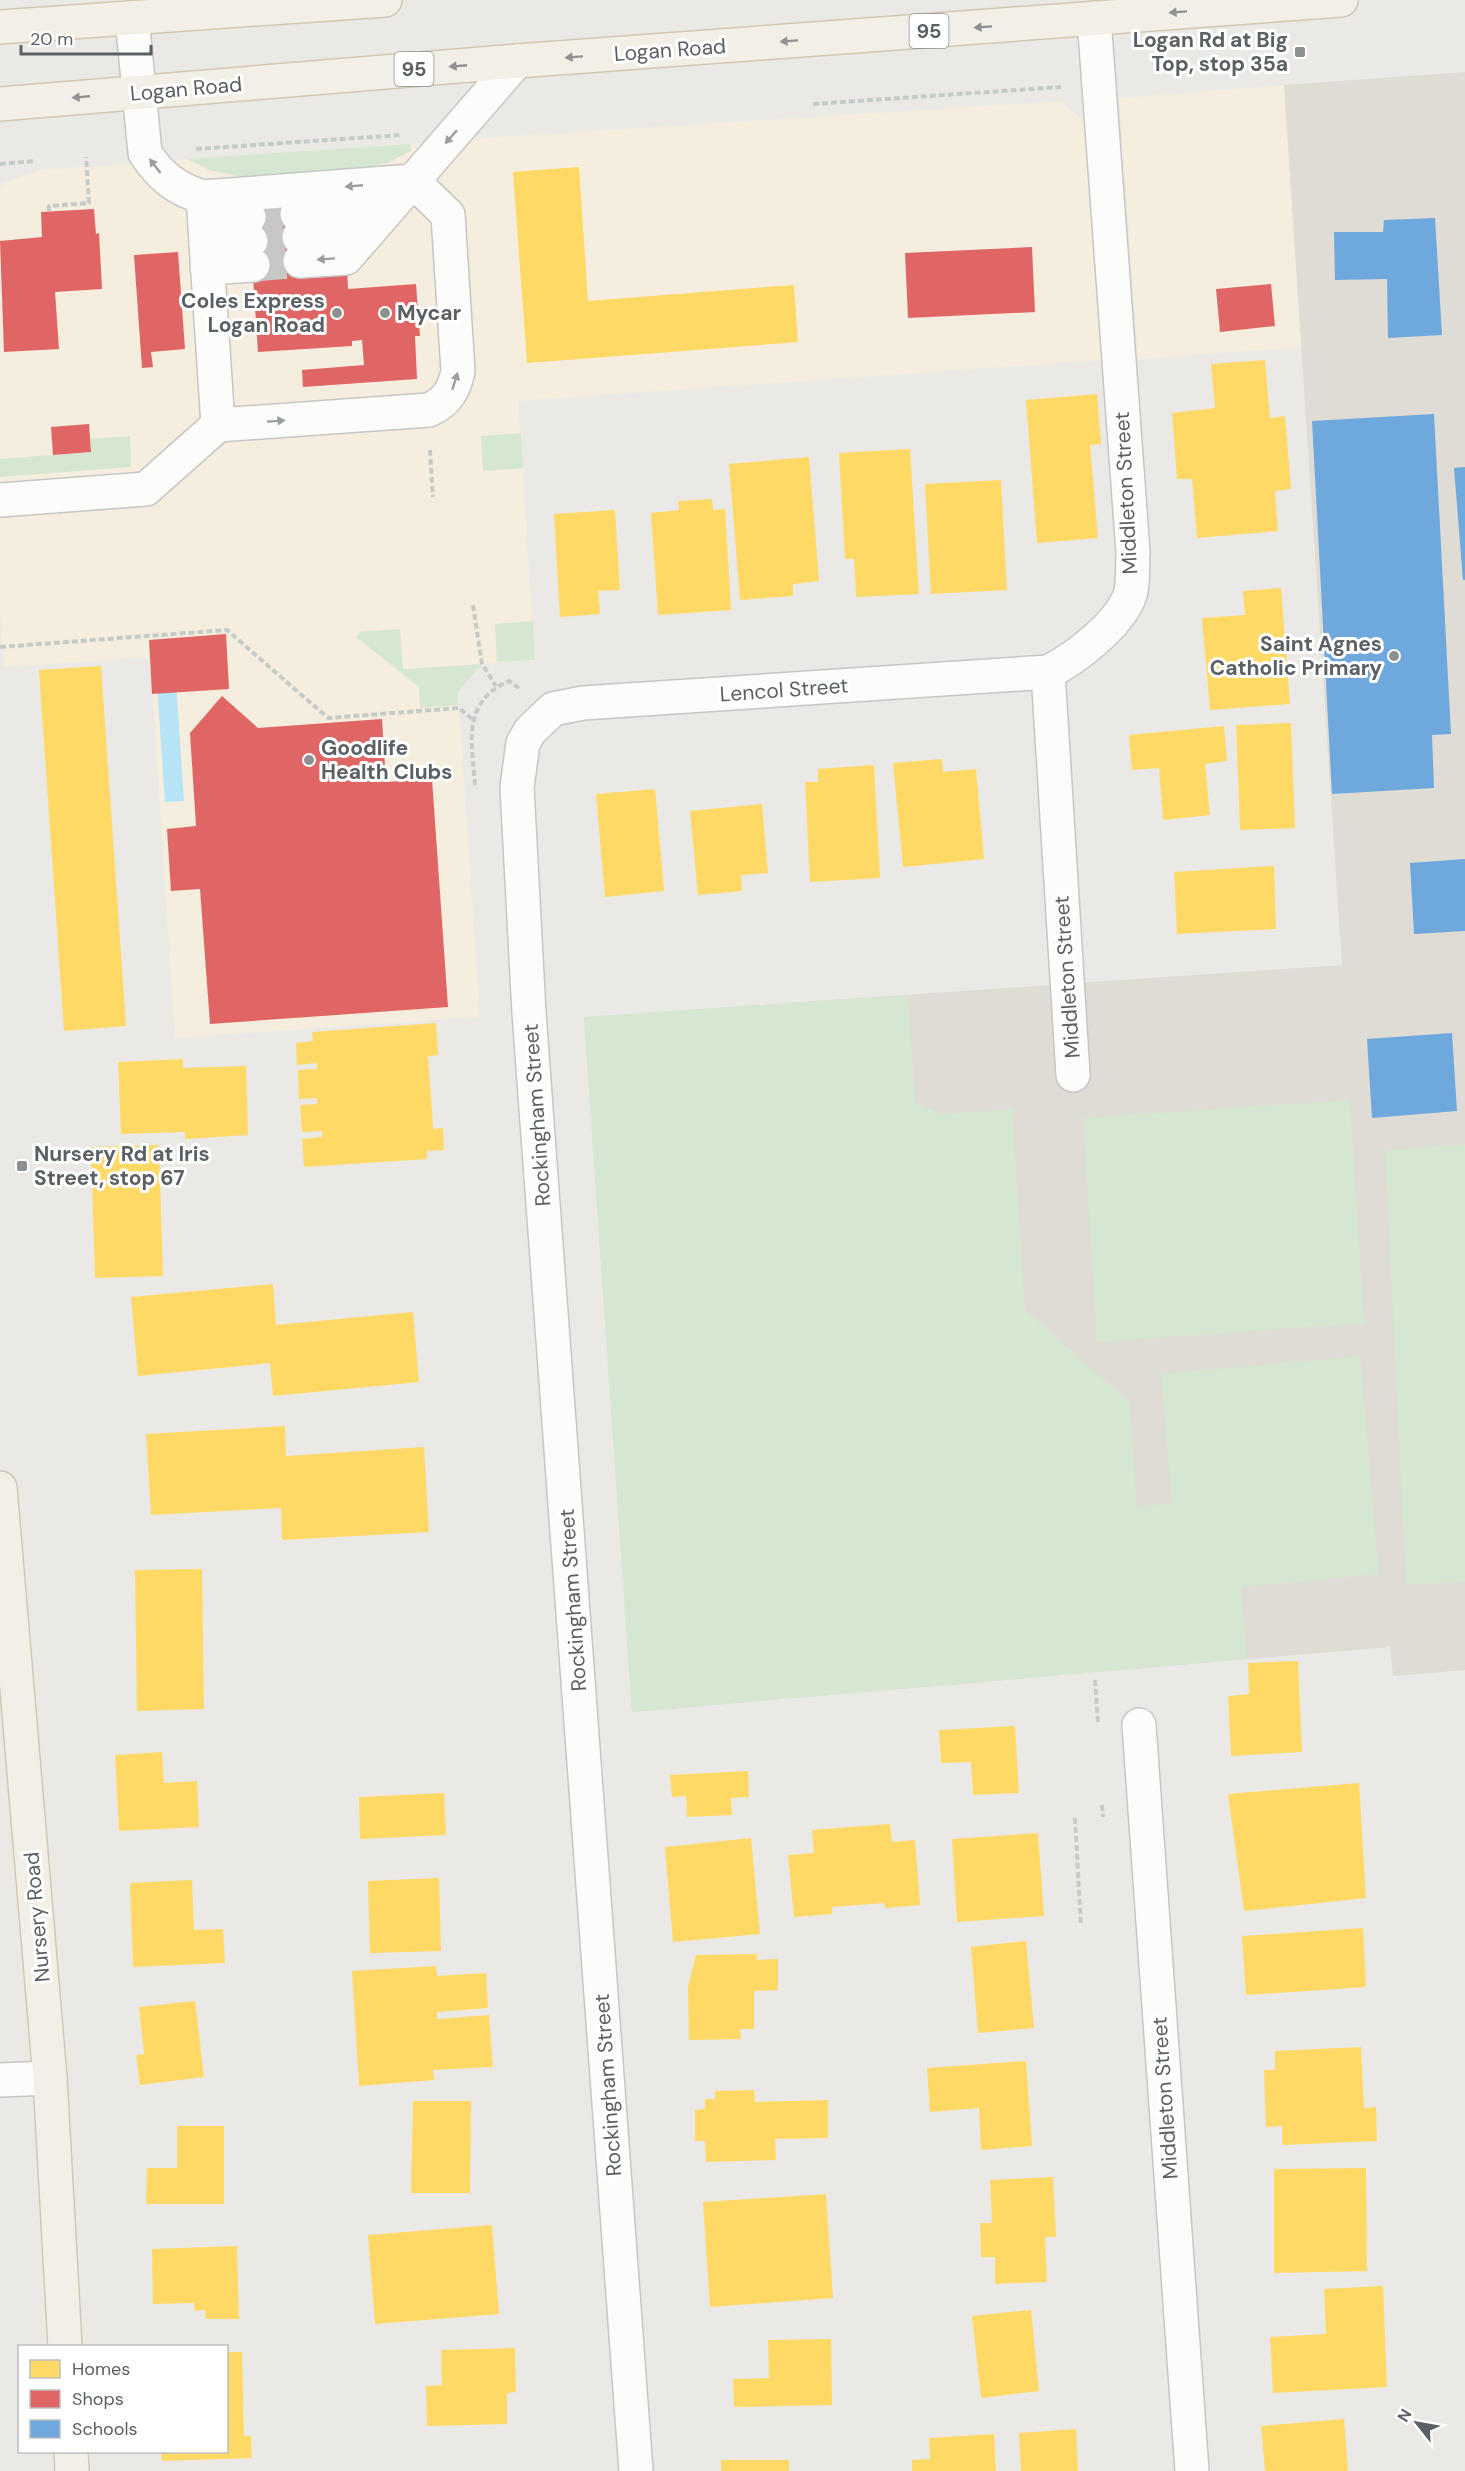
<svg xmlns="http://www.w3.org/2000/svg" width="1465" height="2471" viewBox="0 0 1465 2471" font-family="'DM Sans',sans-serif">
<rect width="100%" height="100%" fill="#ebe9e5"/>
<g fill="#f5eddd">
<polygon points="1284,85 1302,347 1138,359 1119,98"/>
<polygon points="1061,101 1091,128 1104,360 518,401 535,660 482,664 458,692 480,1017 175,1038 150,657 4,667 0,609 0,187 4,182 40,170 501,137"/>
</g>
<polygon fill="#dfdbd5" points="1465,72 1465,1670 1393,1676 1390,1647 632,1712 584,1017 1342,965 1284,85"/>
<g fill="#d5e7d0">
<polygon points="410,144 411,151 387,163 364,168 242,177 210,170 187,159"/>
<polygon points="521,433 523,468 483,471 481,436"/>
<polygon points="130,436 131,467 0,477 0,459 90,452 90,439"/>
<polygon points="533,621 535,660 497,662 495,624"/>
<polygon points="400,629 403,669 482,664 458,692 458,705 420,708 419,687 356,637 360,632"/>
<polygon points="908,995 915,1102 941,1114 1012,1109 1025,1310 1130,1403 1137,1508 1172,1502 1161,1374 1360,1356 1379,1574 1241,1587 1247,1659 632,1712 584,1017"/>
<polygon points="1350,1100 1364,1323 1097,1342 1083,1118"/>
<polygon points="1465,1145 1465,1581 1406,1585 1385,1150"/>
</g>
<polygon fill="#b7e3f7" points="173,638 184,801 165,802 154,640"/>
<g fill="#ffd966">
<polygon points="579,167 588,301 794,285 798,342 527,363 513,172"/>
<polygon points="1265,360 1270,418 1285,416 1291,489 1275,491 1278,531 1197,538 1192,479 1177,479 1172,413 1215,408 1211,364"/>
<polygon points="1097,394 1101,444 1090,445 1098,538 1037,543 1026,400"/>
<polygon points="910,449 919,594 856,597 854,559 845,559 839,453"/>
<polygon points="809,457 819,581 793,584 793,596 740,600 729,464"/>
<polygon points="1001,480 1007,590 931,594 925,484"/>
<polygon points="712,499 713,510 725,509 731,610 658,615 651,513 679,510 678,501"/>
<polygon points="615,510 620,590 598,591 600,614 560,617 554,514"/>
<polygon points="1281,588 1290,704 1210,710 1202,618 1245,615 1243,591"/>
<polygon points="101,666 126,1026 64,1031 39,670"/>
<polygon points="1291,723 1295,828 1240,830 1236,725"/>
<polygon points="1224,726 1227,761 1205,764 1210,815 1163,820 1159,768 1132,770 1129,735"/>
<polygon points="942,759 943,772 976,769 984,859 903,867 893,763"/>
<polygon points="874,765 880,878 810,882 805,782 818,782 818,769"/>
<polygon points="655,789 664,891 605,897 596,794"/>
<polygon points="762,804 768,873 741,875 742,891 698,895 690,811"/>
<polygon points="1274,866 1276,929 1177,934 1174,872"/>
<polygon points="436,1023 438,1055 428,1056 432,1111 433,1129 443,1128 444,1150 427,1151 427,1159 304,1167 302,1139 322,1137 322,1131 302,1132 300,1105 317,1104 317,1098 299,1099 298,1070 317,1069 317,1063 297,1065 296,1043 313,1041 312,1032"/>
<polygon points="183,1059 183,1068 246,1066 248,1135 185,1139 185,1132 121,1134 118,1062"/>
<polygon points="159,1145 163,1276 95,1278 91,1147"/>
<polygon points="273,1284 276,1325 413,1312 419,1382 273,1396 270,1363 138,1376 131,1297"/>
<polygon points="285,1426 286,1456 424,1447 429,1532 282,1540 281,1508 151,1515 146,1434"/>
<polygon points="202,1569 204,1709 137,1711 135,1570"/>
<polygon points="1298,1661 1302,1752 1231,1756 1228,1696 1249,1694 1248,1663"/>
<polygon points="1015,1726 1019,1793 973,1795 971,1762 941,1763 939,1730"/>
<polygon points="162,1752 164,1783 197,1781 199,1827 119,1831 115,1755"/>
<polygon points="748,1771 749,1797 731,1798 732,1815 687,1817 686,1796 672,1797 670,1775"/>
<polygon points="1359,1783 1366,1898 1244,1911 1228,1794"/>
<polygon points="444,1793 446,1835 360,1839 359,1797"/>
<polygon points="890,1824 892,1842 915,1840 920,1905 885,1908 884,1903 832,1907 832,1914 794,1917 788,1855 814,1853 812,1830"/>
<polygon points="1038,1833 1044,1916 957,1922 952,1839"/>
<polygon points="751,1838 760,1934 673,1942 665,1847"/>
<polygon points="439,1878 441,1951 370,1953 368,1881"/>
<polygon points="192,1880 194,1930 223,1929 225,1963 133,1967 130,1883"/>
<polygon points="1363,1928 1366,1987 1246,1995 1242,1936"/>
<polygon points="1026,1941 1034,2028 978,2033 971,1947"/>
<polygon points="757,1954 757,1960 778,1959 778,1990 754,1991 754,2029 740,2029 741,2039 689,2040 688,1987 696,1955"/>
<polygon points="436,1966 437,1976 486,1973 488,2008 437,2012 437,2019 489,2015 493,2067 433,2070 434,2080 359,2086 352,1971"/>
<polygon points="195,2001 204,2077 140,2085 136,2055 144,2054 139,2007"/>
<polygon points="1361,2047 1364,2108 1376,2107 1377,2141 1282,2145 1282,2126 1266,2127 1264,2070 1275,2070 1275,2051"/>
<polygon points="1026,2061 1032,2146 981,2150 979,2108 930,2112 927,2068"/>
<polygon points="754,2090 755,2102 828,2100 828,2138 775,2139 776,2160 706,2162 705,2141 695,2141 695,2110 705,2109 705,2099 715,2099 715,2091"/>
<polygon points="413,2101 471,2101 470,2193 411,2193"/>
<polygon points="177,2126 224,2126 224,2204 146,2204 147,2168 177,2168"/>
<polygon points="1366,2168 1367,2271 1274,2273 1274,2169"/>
<polygon points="1053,2177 1056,2237 1045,2237 1047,2282 995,2284 995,2257 981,2257 980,2223 992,2223 990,2180"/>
<polygon points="826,2194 833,2298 710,2307 703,2202"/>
<polygon points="492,2225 499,2314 375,2324 368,2235"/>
<polygon points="237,2246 239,2319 206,2319 205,2310 195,2311 194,2303 153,2304 152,2249"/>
<polygon points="1383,2286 1387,2387 1273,2393 1270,2337 1326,2334 1324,2289"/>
<polygon points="1031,2310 1039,2391 981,2398 972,2316"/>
<polygon points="831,2339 832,2405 734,2407 733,2379 769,2378 768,2340"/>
<polygon points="515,2348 516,2392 507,2393 507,2424 427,2426 426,2386 442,2385 441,2350"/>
<polygon points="226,2352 242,2352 244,2436 251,2436 252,2458 162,2461 161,2452 226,2452"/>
<polygon points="1344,2419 1348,2471 1265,2471 1261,2426"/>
<polygon points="1076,2429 1078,2471 1021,2471 1019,2433"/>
<polygon points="994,2434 996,2471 912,2471 912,2460 930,2459 929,2438"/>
<rect x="721" y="2460" width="68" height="11"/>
</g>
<g fill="#e06666">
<polygon points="296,197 347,268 348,289 416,284 420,336 415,336 417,379 303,387 302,370 364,365 362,340 352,341 352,346 258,352 248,201"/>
<polygon points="94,209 96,234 99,233 102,289 55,292 59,349 4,352 0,241 42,237 41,212"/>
<polygon points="1032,247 1035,312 908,318 905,253"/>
<polygon points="178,252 185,349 151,352 153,367 142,368 134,255"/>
<polygon points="1271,284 1275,326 1220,332 1216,289"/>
<polygon points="89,424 91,452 53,455 51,427"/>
<polygon points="226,634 229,689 152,694 149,640"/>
<polygon points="222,696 258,728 382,719 386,782 432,779 448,1007 210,1024 200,889 171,891 167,829 196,826 190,733"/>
</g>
<g fill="#6fa8dc">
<polygon points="1435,218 1442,335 1388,338 1387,279 1335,280 1334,232 1383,232 1384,220"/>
<polygon points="1434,414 1451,734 1432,735 1434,788 1332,794 1312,421"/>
<polygon points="1465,467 1465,580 1463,580 1454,468"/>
<polygon points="1465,859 1465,931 1414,934 1410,863"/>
<polygon points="1452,1033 1457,1111 1372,1118 1367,1039"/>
</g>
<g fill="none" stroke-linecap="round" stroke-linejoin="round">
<g stroke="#c7c7c5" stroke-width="33" stroke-dasharray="33 16" stroke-linecap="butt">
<polyline points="249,217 297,214"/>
<polyline points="251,241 299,237"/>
<polyline points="253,265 300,261"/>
</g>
<defs>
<g id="minor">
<path d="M 132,18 L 145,153 C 160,176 176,189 203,197 L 413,181 L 448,215 L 458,371 C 454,390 447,402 429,410 L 218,425"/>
<polyline points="297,214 390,207"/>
<polyline points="205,220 249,217"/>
<polyline points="299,237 368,232"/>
<polyline points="206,244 251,241"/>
<polyline points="300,261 346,258 517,61"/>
<polyline points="207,268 253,265"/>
<polyline points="0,500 146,489 218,425 203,197"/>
<polyline points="1048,672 1073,1075"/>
<polyline points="1139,1725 1192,2471"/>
<polyline points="0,2080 50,2078"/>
<path d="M 636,2471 L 529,1013 L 517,787 L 523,743 L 530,731 L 553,709 L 583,703 L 1048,672 C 1075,659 1120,624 1130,595 C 1134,583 1132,565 1133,552 L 1094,18"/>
</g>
<g id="major">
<polyline points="0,27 385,0"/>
<polyline points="0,104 517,61 1341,0"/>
<polyline points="0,1488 50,2078 65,2346"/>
<polyline points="71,2452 72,2471"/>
</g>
</defs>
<use href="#minor" stroke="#c6c6c6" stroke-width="36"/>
<use href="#major" stroke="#d3c7b2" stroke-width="36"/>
<g stroke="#c5ccc8" stroke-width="4" stroke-dasharray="6 3" stroke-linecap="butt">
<polyline points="813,104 1061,87"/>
<polyline points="196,149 401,135"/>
<polyline points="0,164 35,161"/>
<polyline points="49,211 49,206 89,203 86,157"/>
<polyline points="430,450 433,497"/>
<polyline points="473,605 482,664 496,686"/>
<polyline points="0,647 227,630 328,718 459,708 472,719"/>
<path d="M 475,785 C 472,743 461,702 509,681 L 519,688"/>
<polyline points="1095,1680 1098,1723"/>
<polyline points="1102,1805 1103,1817"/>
<polyline points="1075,1818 1081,1926"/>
</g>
<use href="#minor" stroke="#fcfcfb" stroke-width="33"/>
<use href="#major" stroke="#f2efe7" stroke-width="33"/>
</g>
<defs><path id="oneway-solid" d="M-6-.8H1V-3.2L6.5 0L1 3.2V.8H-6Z" transform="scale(1.5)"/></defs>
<g fill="#909292">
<use href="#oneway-solid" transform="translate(1178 12) rotate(176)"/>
<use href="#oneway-solid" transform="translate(983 27) rotate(176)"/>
<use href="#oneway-solid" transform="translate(789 41) rotate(176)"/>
<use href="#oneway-solid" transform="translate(574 57) rotate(176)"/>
<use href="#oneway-solid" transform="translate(458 66) rotate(175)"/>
<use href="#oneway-solid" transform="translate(81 97) rotate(175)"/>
</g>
<g fill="#9b9ea0">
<use href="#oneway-solid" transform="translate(451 137) rotate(131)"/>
<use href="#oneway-solid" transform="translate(155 166) rotate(-128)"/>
<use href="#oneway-solid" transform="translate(354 186) rotate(175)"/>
<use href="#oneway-solid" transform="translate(326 259) rotate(176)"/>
<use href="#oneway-solid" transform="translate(455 381) rotate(-73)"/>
<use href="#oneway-solid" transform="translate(276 421) rotate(-4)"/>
</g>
<g fill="#8d9091" stroke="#fff" stroke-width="2">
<rect x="1294" y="46" width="12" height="12" rx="3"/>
<circle cx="337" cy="313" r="6"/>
<circle cx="385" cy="313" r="6"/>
<circle cx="1394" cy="656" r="6"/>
<circle cx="309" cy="760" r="6"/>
<rect x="16" y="1160" width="12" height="12" rx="3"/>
</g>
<g text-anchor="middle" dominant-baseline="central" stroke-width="6" stroke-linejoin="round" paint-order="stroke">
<g fill="#fff" stroke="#8c9092" stroke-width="1.5">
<rect x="909.5" y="14" width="39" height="34" rx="4.5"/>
<rect x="394.5" y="52" width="39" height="34" rx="4.5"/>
</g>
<g font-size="20" font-weight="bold" fill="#5b6064">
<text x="929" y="31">95</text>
<text x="414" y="69">95</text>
</g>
<g font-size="21" font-weight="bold" fill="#5b6064" stroke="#fff" text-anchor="end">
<text x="1288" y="40">Logan Rd at Big<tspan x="1288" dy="24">Top, stop 35a</tspan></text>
<text x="325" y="301">Coles Express<tspan x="325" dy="24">Logan Road</tspan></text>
<text x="397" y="313" text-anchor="start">Mycar</text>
<text x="1382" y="644">Saint Agnes<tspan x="1382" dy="24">Catholic Primary</tspan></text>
<text x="321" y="748" text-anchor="start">Goodlife<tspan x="321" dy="24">Health Clubs</tspan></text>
<text x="34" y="1154" text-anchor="start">Nursery Rd at Iris<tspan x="34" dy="24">Street, stop 67</tspan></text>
</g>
<g font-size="21" fill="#5b6064" stroke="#fff">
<text transform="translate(670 50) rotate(-4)">Logan Road</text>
<text transform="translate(186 89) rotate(-5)">Logan Road</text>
<text transform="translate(1126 493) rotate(-93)">Middleton Street</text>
<text transform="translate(784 690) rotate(-4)">Lencol Street</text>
<text transform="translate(1067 977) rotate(-94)">Middleton Street</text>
<text transform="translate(537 1115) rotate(-94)">Rockingham Street</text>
<text transform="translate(573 1600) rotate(-94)">Rockingham Street</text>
<text transform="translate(37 1917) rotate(-95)">Nursery Road</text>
<text transform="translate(608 2085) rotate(-94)">Rockingham Street</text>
<text transform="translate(1165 2098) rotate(-94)">Middleton Street</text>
</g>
</g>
<rect x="18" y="2345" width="210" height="108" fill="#ffffff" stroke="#bdbfc1" stroke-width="1.5"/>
<rect x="30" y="2360" width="30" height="18" fill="#ffd966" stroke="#bdbfc1" stroke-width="1.5"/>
<text x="72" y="2375" font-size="18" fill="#5b6064">Homes</text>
<rect x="30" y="2390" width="30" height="18" fill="#e06666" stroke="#bdbfc1" stroke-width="1.5"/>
<text x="72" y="2405" font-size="18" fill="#5b6064">Shops</text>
<rect x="30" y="2420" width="30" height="18" fill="#6fa8dc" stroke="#bdbfc1" stroke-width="1.5"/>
<text x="72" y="2435" font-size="18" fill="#5b6064">Schools</text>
<g transform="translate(1417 2423) rotate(301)" stroke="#ffffff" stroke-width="4.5" paint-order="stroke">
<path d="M0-4.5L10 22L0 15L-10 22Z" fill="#5b6064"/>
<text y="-9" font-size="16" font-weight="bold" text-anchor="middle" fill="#5b6064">N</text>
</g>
<path d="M21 45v9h130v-9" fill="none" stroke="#5b6064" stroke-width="3"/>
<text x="30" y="45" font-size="18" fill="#5b6064" stroke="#ffffff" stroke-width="4.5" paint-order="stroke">20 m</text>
</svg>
